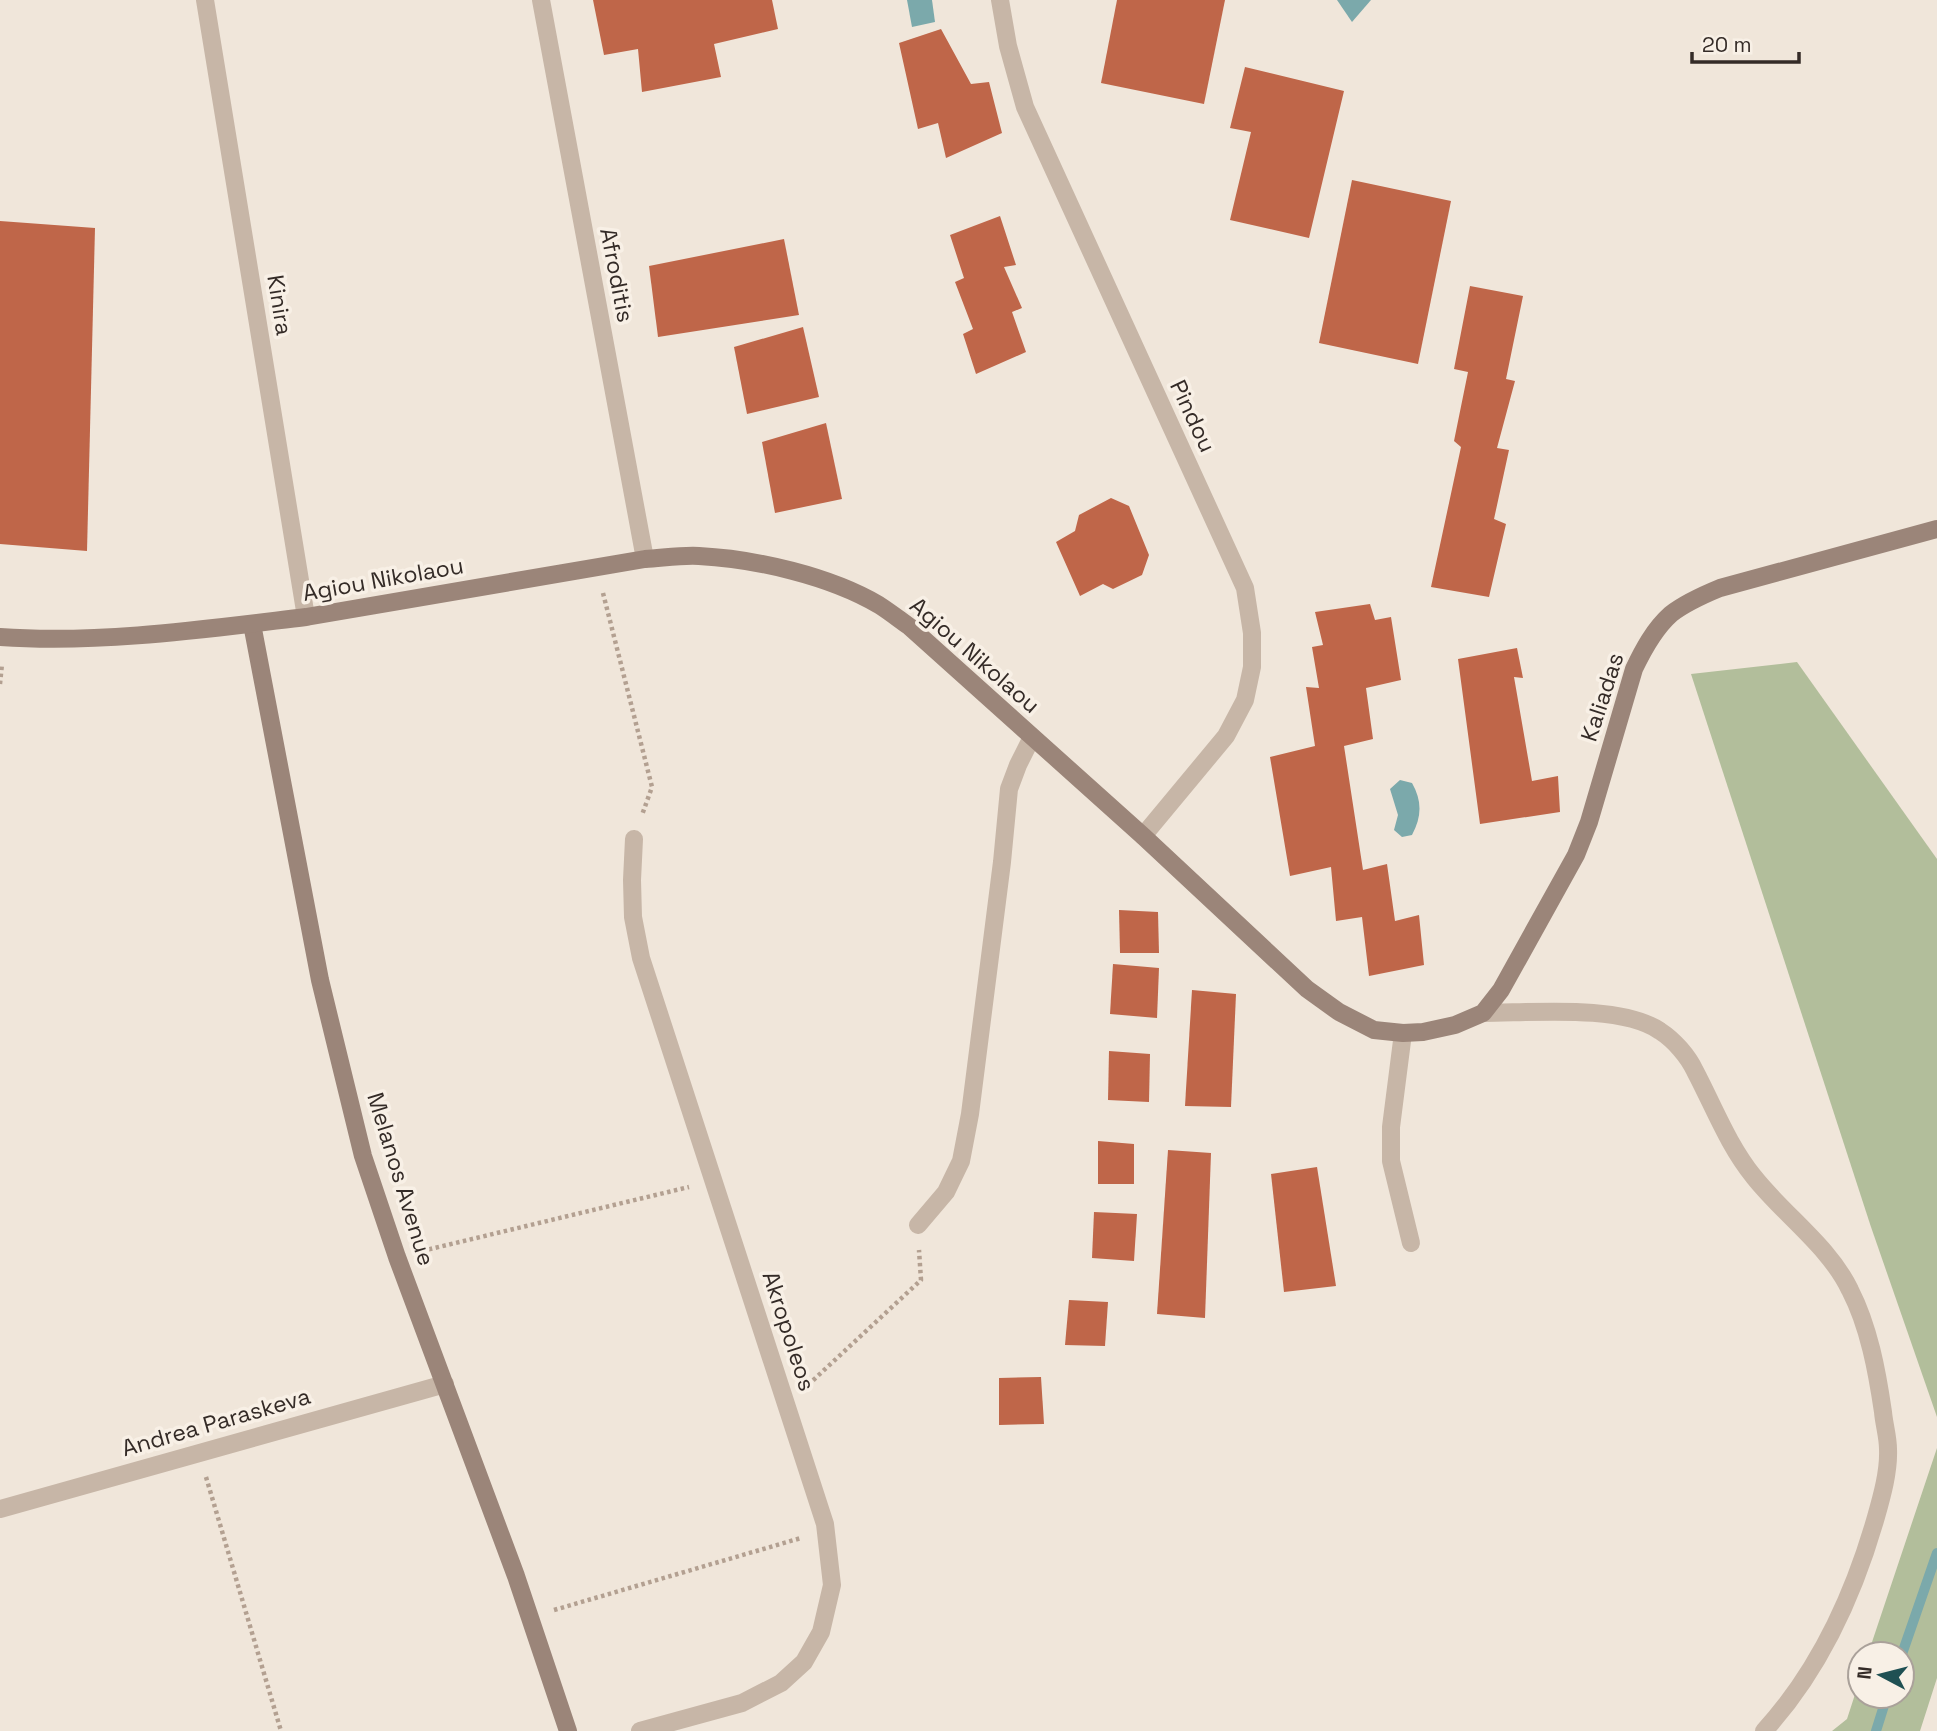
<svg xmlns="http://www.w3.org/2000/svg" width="1937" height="1731" viewBox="0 0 1937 1731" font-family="'Space Grotesk',sans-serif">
<rect width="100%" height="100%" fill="#f0e6da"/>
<g fill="#b2be9b">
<polygon points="1797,662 1937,859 1937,1417 1871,1227 1691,674"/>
<polygon points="1937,1448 1937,1678 1920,1731 1832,1731 1847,1719 1860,1679 1860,1696 1902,1696 1902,1654 1868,1654"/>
</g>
<g fill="#7ba9ab">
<polygon points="907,0 932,0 935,22 912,27"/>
<polygon points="1337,0 1371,0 1352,22"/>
<path d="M 1400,780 L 1412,783 C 1422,801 1422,816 1412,835 L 1402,837 L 1394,830 L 1398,815 L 1390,789 Z"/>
</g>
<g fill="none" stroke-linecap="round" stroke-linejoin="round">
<g stroke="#7ba9ab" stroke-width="10">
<polyline points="1902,1654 1937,1553"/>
<polyline points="1876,1731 1887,1696"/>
</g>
</g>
<g fill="#bf6649">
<polygon points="593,0 772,0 778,29 714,44 721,77 642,92 638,49 604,55"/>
<polygon points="1117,0 1225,0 1204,104 1101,83"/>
<polygon points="941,29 971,84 989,82 1002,133 946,158 938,123 918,129 899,43"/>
<polygon points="1245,67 1344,91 1309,238 1230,220 1251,132 1230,128"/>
<polygon points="1352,180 1451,201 1418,364 1319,343"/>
<polygon points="1000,216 1016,265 1004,267 1022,308 1012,312 1026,352 976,374 963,334 973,329 955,282 964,278 950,235"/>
<polygon points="0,221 95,228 87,551 0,544"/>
<polygon points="784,239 799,315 658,337 649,266"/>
<polygon points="1470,286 1523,296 1506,379 1515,381 1497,448 1509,450 1494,519 1506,524 1489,597 1431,587 1461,447 1454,441 1468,372 1454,369"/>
<polygon points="803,327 819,397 747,414 734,347"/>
<polygon points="826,423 842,499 775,513 762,442"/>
<polygon points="1111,498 1129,506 1149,555 1142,575 1113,589 1103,584 1080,596 1056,542 1075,531 1079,515"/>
<polygon points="1370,604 1375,620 1391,617 1401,680 1366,688 1373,739 1344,746 1363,870 1387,864 1395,921 1419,915 1424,965 1369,976 1362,917 1336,921 1331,867 1290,876 1270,757 1315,746 1306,687 1319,688 1312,647 1323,645 1315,612"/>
<polygon points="1517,648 1523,678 1514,677 1532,781 1558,776 1560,812 1480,824 1458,659"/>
<polygon points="1119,910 1158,912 1159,953 1120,953"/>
<polygon points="1113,964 1159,968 1157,1018 1110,1014"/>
<polygon points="1192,990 1236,994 1231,1107 1185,1106"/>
<polygon points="1109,1051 1150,1054 1149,1102 1108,1100"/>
<polygon points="1098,1141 1134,1144 1134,1184 1098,1184"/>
<polygon points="1168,1150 1211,1153 1205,1318 1157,1314"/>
<polygon points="1317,1167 1336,1286 1284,1292 1271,1174"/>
<polygon points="1094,1212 1137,1214 1134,1261 1092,1258"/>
<polygon points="1069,1300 1108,1302 1105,1346 1065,1345"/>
<polygon points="1041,1377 1044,1424 999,1425 999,1378"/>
</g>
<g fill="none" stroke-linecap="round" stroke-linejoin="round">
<g stroke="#b3a091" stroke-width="4.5" stroke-dasharray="3.5 3.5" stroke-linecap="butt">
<polyline points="603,593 652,787 642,815"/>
<polyline points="0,684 2,664"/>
<polyline points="422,1251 689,1187"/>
<polyline points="808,1385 921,1280 919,1250"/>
<polyline points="206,1477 281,1731"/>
<polyline points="554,1610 801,1538"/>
</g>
<g stroke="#c7b6a7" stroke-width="18">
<polyline points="205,0 306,617"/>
<polyline points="541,0 645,559"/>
<polyline points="1000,0 1008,46 1025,107 1245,588 1252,633 1252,667 1245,700 1226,736 1143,836"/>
<polyline points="634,839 632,880 633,917 641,958 825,1524 832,1585 821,1632 804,1662 781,1683 742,1703 640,1731"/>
<path d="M 1483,1013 C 1531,1013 1621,1004 1660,1031 C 1674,1040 1688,1056 1695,1071 C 1714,1107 1728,1145 1754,1177 C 1784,1215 1829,1246 1850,1290 C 1869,1327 1877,1371 1883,1412 C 1884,1424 1888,1437 1888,1449 C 1889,1471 1882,1496 1876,1517 C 1854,1594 1819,1671 1764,1731"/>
<polyline points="1403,1033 1391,1127 1391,1161 1411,1243"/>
<polyline points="918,1225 946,1192 961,1161 970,1114 1002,862 1009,789 1018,765 1032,737"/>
<polyline points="0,1509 445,1384"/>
</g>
<g stroke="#9b8579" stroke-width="18">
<polyline points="252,624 320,980 363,1156 397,1257 516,1576 568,1731"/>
<path d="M 0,637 C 101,644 206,629 306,617 L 645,559 C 663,558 681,555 699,556 C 756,559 830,576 879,605 C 890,612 900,620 910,627 L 1143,836 L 1307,989 L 1339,1012 L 1374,1030 L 1403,1033 L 1423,1032 L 1455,1025 L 1483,1013 L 1501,990 L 1576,855 L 1589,822 L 1634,669 C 1643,650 1654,629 1671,614 C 1685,603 1703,595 1720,588 L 1937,529"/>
</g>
</g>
<g text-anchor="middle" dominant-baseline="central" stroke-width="7" stroke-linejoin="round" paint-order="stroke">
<g font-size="23" fill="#342b27" stroke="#f8f0e6">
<text transform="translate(617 275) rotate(79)">Afroditis</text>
<text transform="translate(280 305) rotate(81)">Kinira</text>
<text transform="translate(1193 416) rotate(65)">Pindou</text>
<text transform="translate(383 579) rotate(-10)">Agiou Nikolaou</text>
<text transform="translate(975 655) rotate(41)">Agiou Nikolaou</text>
<text transform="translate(1602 697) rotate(-72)">Kaliadas</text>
<text transform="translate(401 1179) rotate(73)">Melanos Avenue</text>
<text transform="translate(789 1331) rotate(72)">Akropoleos</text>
<text transform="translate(216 1422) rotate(-16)">Andrea Paraskeva</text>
</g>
</g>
<g transform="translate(1881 1675) rotate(277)"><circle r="33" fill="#f8f0e6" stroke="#aaa19a" stroke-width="2"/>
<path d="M0-5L12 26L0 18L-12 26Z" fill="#1f5053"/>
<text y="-10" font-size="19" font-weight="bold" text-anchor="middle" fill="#342b27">N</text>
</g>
<path d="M1692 52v10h107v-10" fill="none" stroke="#342b27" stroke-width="3.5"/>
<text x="1702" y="52" font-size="21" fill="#342b27" stroke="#f8f0e6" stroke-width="5" paint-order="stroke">20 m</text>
</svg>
